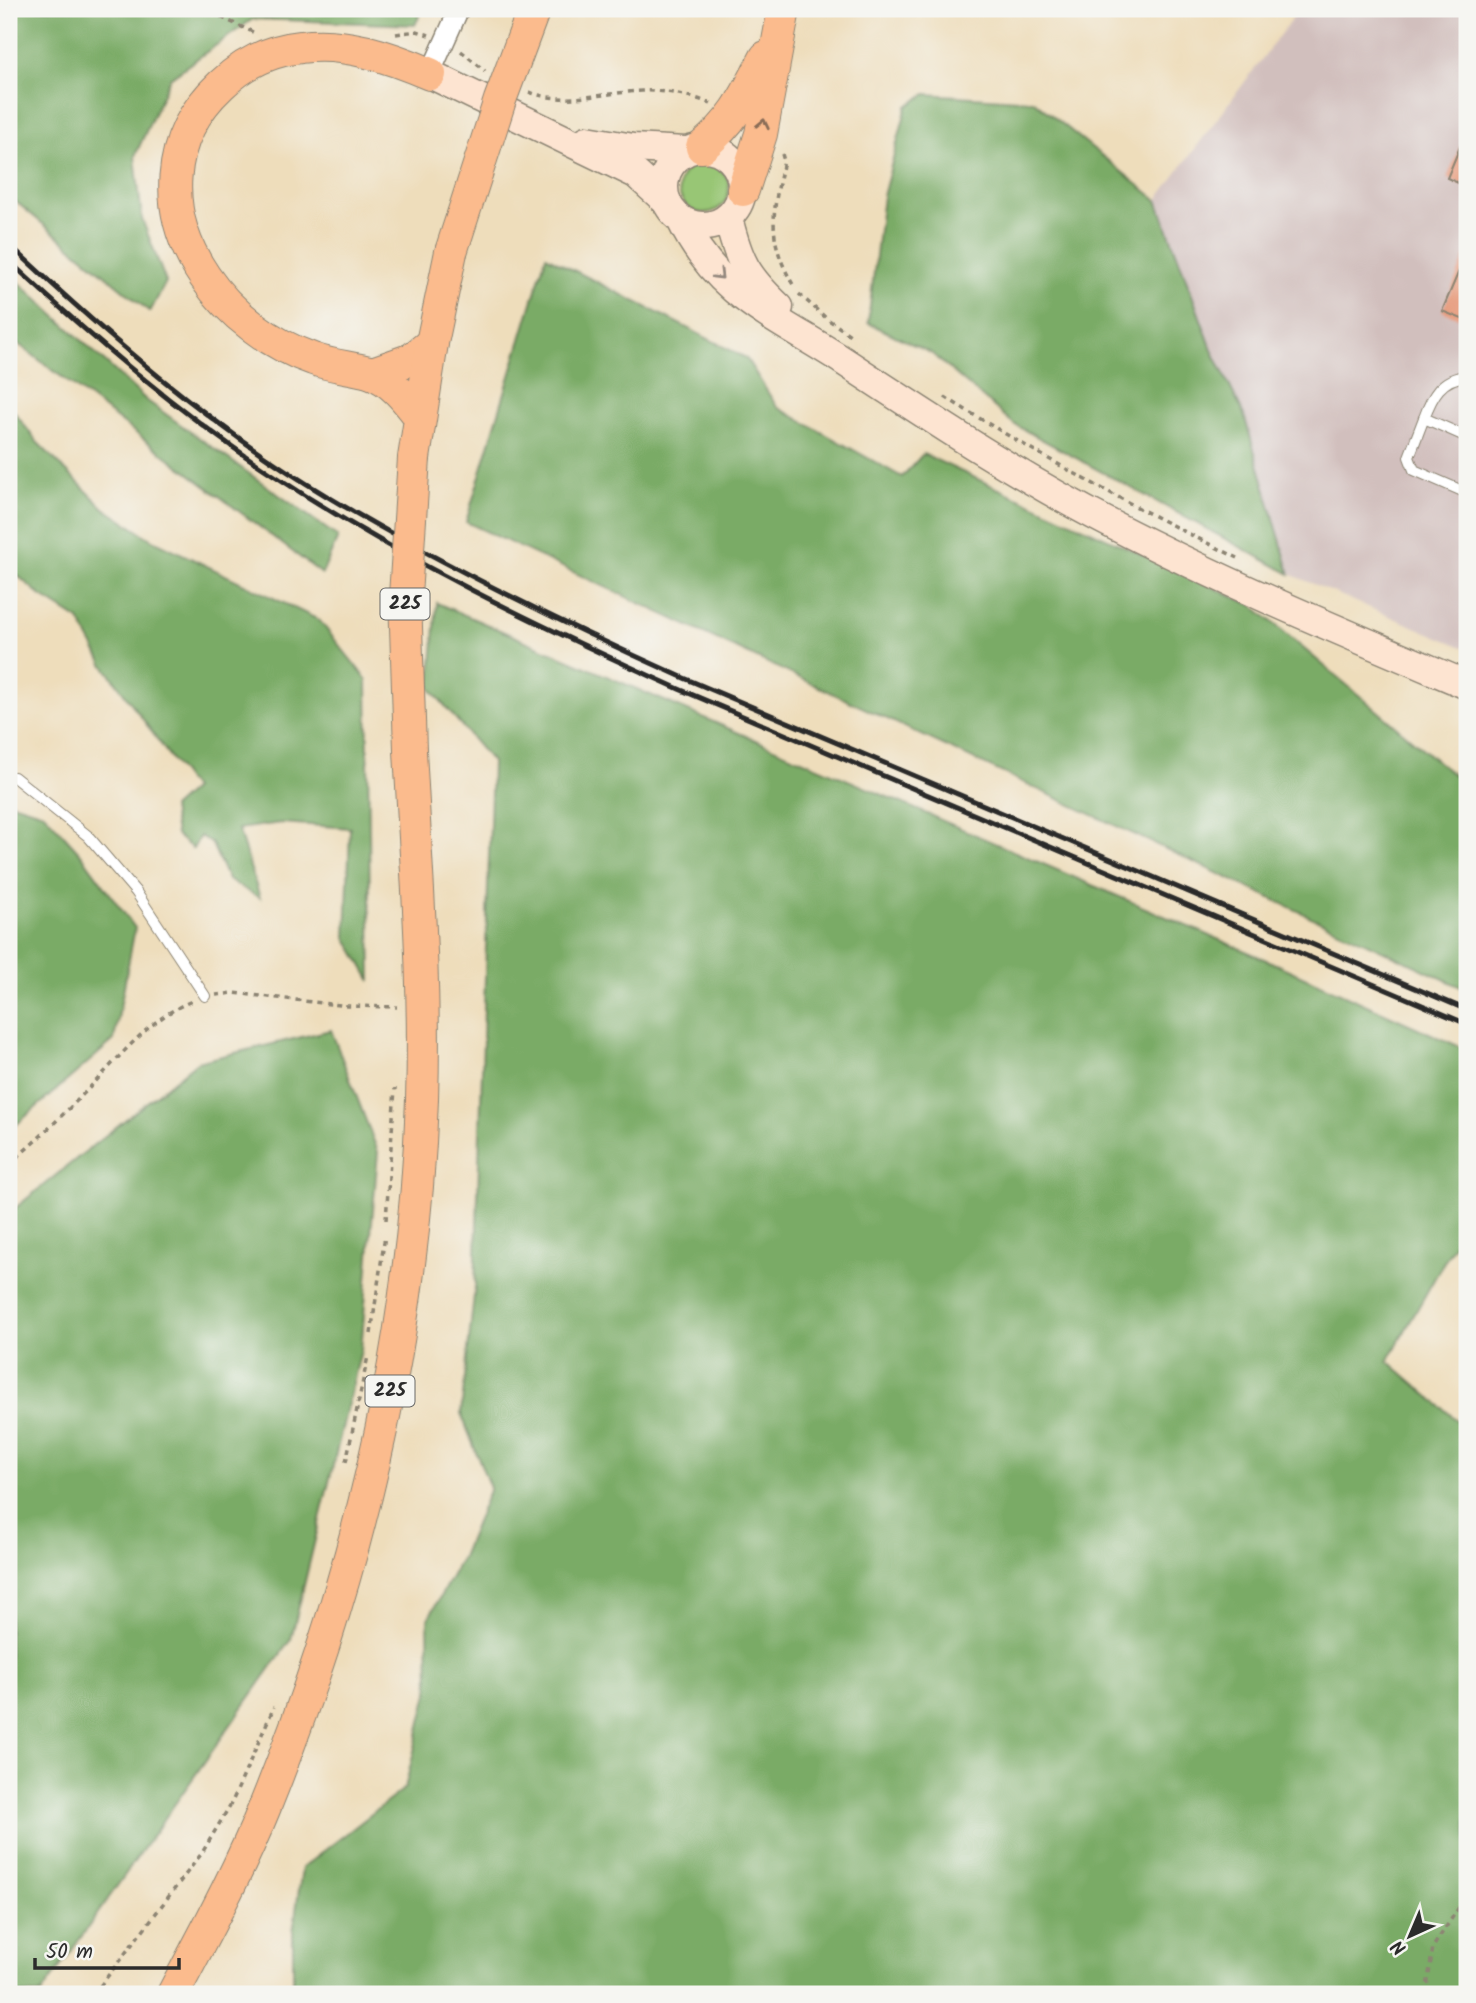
<svg xmlns="http://www.w3.org/2000/svg" width="1476" height="2003" viewBox="0 0 1476 2003" font-family="Kalam,sans-serif">
<rect width="100%" height="100%" fill="#f6f6f2"/>
<filter id="ink" filterUnits="userSpaceOnUse"><feTurbulence type="fractalNoise" baseFrequency=".0143" numOctaves="2"/><feDisplacementMap in="SourceGraphic" scale="14" xChannelSelector="R" yChannelSelector="G"/><feConvolveMatrix kernelMatrix="1 2 1 2 8 2 1 2 1" color-interpolation-filters="sRGB"/></filter>
<filter id="wash" filterUnits="userSpaceOnUse"><feTurbulence type="fractalNoise" baseFrequency=".00686" numOctaves="4" result="noise"/><feDisplacementMap in="SourceGraphic" scale="28" xChannelSelector="R" yChannelSelector="G"/><feGaussianBlur stdDeviation="1.57" result="paint"/><feColorMatrix in="noise" values="0 0 0 0 0 0 0 0 0 0 0 0 0 0 0 0 0 1.4 0 .05"/><feComposite in="paint" operator="in"/></filter>
<g filter="url(#wash)">
<rect width="100%" height="100%" fill="#edb"/>
<polygon fill="#d1bfbd" points="1299,9 1467,9 1467,649 1290,574 1244,415 1213,352 1157,200"/>
<circle fill="#98c674" stroke="#627850" stroke-width="2" cx="704" cy="188" r="25"/>
<g fill="#7aab66" stroke="#526b48" stroke-width="2">
<polygon points="9,9 423,9 415,25 253,19 170,78 135,156 142,219 166,282 150,312 9,196"/>
<polygon points="926,94 1034,101 1157,200 1213,352 1244,415 1290,574 1015,425 931,353 868,323 883,196 907,106"/>
<polygon points="546,256 746,358 777,407 902,477 923,454 1252,605 1456,777 1467,796 1467,990 466,522"/>
<polygon points="9,273 146,400 338,537 322,574 9,337"/>
<polygon points="9,405 38,443 104,508 149,538 319,620 367,680 371,981 346,937 350,828 281,823 238,829 260,898 228,880 212,844 200,836 193,849 176,835 172,808 193,789 103,664 79,620 40,595 9,568"/>
<polygon points="437,603 1271,962 1467,1050 1467,1221 1388,1361 1467,1429 1467,1994 293,1994 293,1932 302,1868 405,1788 429,1689 428,1619 462,1557 490,1488 461,1413 475,1286 492,762 430,688"/>
<polygon points="9,802 44,813 80,853 135,928 114,1040 9,1131"/>
<polygon points="331,1030 378,1152 361,1350 291,1639 41,1994 9,1994 9,1213 197,1062"/>
</g>
<g id="blocks">
<g fill="#e69979">
<polygon points="1467,130 1467,187 1447,178"/>
<polygon points="1467,252 1467,321 1442,311"/>
</g>
</g>
</g>
<g filter="url(#ink)">
<use href="#blocks" fill-opacity="0" stroke="#8c8473" stroke-width="2"/>
<g fill="none" stroke-linecap="round" stroke-linejoin="round">
<defs>
<g id="lane">
<path d="M 1424,418 C 1432,396 1441,378 1467,376"/>
<polyline points="1467,437 1424,418 1409,457 1414,470 1467,493"/>
<polyline points="9,777 14,777 88,836 136,892 205,996"/>
</g>
<polyline id="street" points="430,74 459,9"/>
<g id="secondary">
<polyline points="430,74 636,174 667,202"/>
<polyline points="587,140 633,148 685,151"/>
<circle cx="703" cy="187" r="39"/>
<path d="M 728,218 C 739,262 746,276 779,307"/>
<path d="M 681,220 C 718,297 778,318 845,362 C 932,419 1019,477 1111,524 C 1227,584 1347,634 1467,685"/>
</g>
<g id="primary">
<path d="M 702,147 C 736,119 746,95 766,57"/>
<polyline points="743,190 761,134 784,9"/>
<polyline points="372,373 412,359 432,343"/>
<path d="M 420,417 C 407,400 391,379 369,372 C 351,367 331,366 313,359 C 270,344 230,314 205,277 C 162,214 164,138 221,85 C 243,64 271,50 301,47 C 345,41 390,57 430,74"/>
<polyline points="414,458 432,343 451,252"/>
<path d="M 173,1994 C 205,1933 238,1873 264,1809 C 356,1581 414,1344 422,1099 C 426,982 416,866 410,750"/>
</g>
</defs>
<use href="#lane" stroke="#8c8473" stroke-width="12"/>
<use href="#street" stroke="#8c8473" stroke-width="22"/>
<use href="#secondary" stroke="#8c8473" stroke-width="31"/>
<use href="#primary" stroke="#8c8473" stroke-width="34"/>
<g stroke="#8c8473" stroke-width="3.5" stroke-dasharray="5 5" stroke-linecap="butt">
<polyline points="203,9 255,33"/>
<polyline points="396,34 417,31 429,35"/>
<polyline points="461,51 485,71"/>
<path d="M 529,92 C 567,106 604,92 642,91 C 664,90 691,95 711,104"/>
<path d="M 782,154 L 784,161 C 772,214 766,239 795,288"/>
<polyline points="799,294 826,318 850,335"/>
<path d="M 945,397 C 1039,456 1137,509 1238,558"/>
<polyline points="216,995 234,993 348,1006 397,1007"/>
<path d="M 9,1164 C 40,1138 68,1110 96,1081 C 125,1051 152,1017 192,1001"/>
<polyline points="386,1220 395,1088"/>
<polyline points="371,1334 385,1235"/>
<polyline points="346,1462 368,1356"/>
<polyline points="94,1994 202,1853 232,1802 274,1707"/>
<polyline points="1426,1994 1433,1947 1467,1895"/>
</g>
<use href="#lane" stroke="#fff" stroke-width="10"/>
<use href="#street" stroke="#fff" stroke-width="19"/>
<use href="#secondary" stroke="#fde4d1" stroke-width="28"/>
<use href="#primary" stroke="#fbbb8d" stroke-width="32"/>
<g stroke="#2b2b2b" stroke-width="5">
<path d="M 9,244 C 106,335 210,426 325,495 C 440,564 561,623 684,678 L 1467,1010"/>
<path d="M 9,261 C 91,337 178,412 272,474 C 400,559 539,626 679,689 L 1467,1024"/>
</g>
<defs>
<g id="primary-bridge">
<polyline points="451,252 500,100 534,9"/>
<polyline points="410,750 405,596 414,458"/>
</g>
</defs>
<use href="#primary-bridge" stroke="#8c8473" stroke-width="34" stroke-linecap="butt"/>
<use href="#primary-bridge" stroke="#fbbb8d" stroke-width="32"/>
</g>
<defs><path id="oneway-chevron" d="M-2-3.5L2.5 0L-2 3.5" fill="none" stroke-width="1.6" stroke-linecap="round" stroke-linejoin="round" transform="scale(1.75)"/></defs>
<use stroke="#896c57" href="#oneway-chevron" transform="translate(763 124) rotate(-78)"/>
<use stroke="#94887e" href="#oneway-chevron" transform="translate(719 275) rotate(45)"/>
</g>
<g text-anchor="middle" dominant-baseline="central" stroke-width="7" stroke-linejoin="round" paint-order="stroke">
<g fill="#f6f6f2" stroke="#686867" stroke-width="2">
<rect x="380.5" y="588.5" width="49" height="31" rx="5"/>
<rect x="365.5" y="1375.5" width="49" height="31" rx="5"/>
</g>
<g font-size="19" font-weight="bold" fill="#2b2b2b">
<text x="405" y="604">225</text>
<text x="390" y="1391">225</text>
</g>
</g>
<rect width="1476" height="2003" fill="none" stroke="#f6f6f2" stroke-width="35"/>
<g transform="translate(1410 1936) rotate(224)" stroke="#f6f6f2" stroke-width="5" paint-order="stroke">
<path d="M0-5L12 26L0 18L-12 26Z" fill="#2b2b2b"/>
<text y="-10" font-size="19" font-weight="bold" text-anchor="middle" fill="#2b2b2b">N</text>
</g>
<path d="M35 1958v10h144v-10" fill="none" stroke="#2b2b2b" stroke-width="3.5"/>
<text x="46" y="1958" font-size="21" fill="#2b2b2b" stroke="#f6f6f2" stroke-width="5" paint-order="stroke">50 m</text>
</svg>
